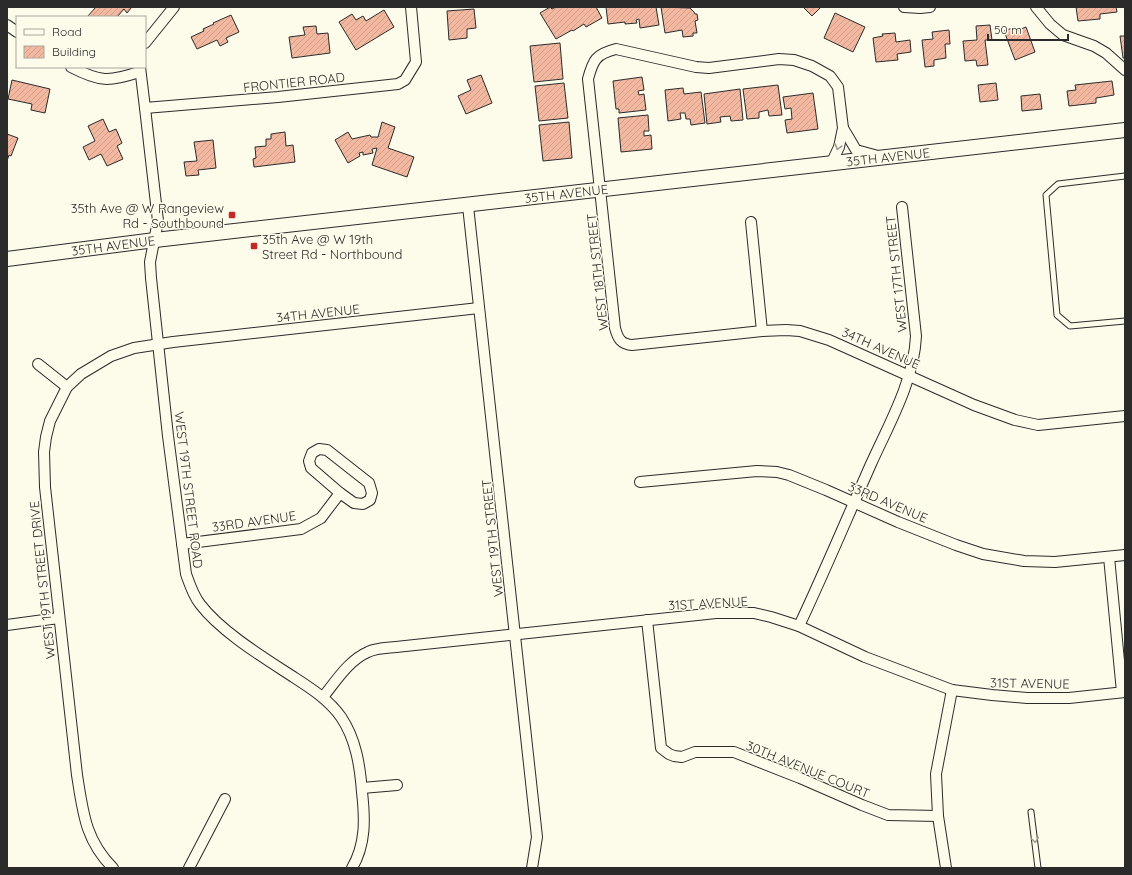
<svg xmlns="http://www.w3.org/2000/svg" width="1132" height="875" viewBox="0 0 1132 875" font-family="Quicksand,sans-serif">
<defs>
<pattern id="building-hatch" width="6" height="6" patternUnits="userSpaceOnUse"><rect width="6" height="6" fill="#f2b8a0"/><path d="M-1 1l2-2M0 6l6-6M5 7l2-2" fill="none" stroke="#d09e8a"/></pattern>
</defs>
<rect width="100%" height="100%" fill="#fdfbea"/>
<g fill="url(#building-hatch)" stroke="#2b2b2b">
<polygon points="96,7 132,7 127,13 124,9 117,17 87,17"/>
<polygon points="550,7 552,9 556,7 596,7 602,18 586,27 584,24 573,31 572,30 556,39 540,13"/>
<polygon points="606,7 656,7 659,25 640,28 639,19 636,20 637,23 625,24 625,22 608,24"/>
<polygon points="661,7 690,8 694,12 695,14 697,14 698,20 695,21 697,33 693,33 693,36 683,37 682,30 665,33"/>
<polygon points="803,7 821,7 812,16"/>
<polygon points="1076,7 1116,7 1117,12 1100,14 1100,19 1078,21"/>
<polygon points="474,9 476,28 467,29 467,38 449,40 447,11"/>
<polygon points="384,10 394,27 356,50 339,22 352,14 356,20 363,16 366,21"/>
<polygon points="835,13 865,27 853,52 824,38"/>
<polygon points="231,15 239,32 226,38 228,42 220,46 217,40 197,49 191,37 204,31 203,29 214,24 213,23"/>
<polygon points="990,25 992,40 985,40 988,65 977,66 976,60 965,61 963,41 977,40 976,26"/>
<polygon points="316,26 317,34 328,33 330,53 292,58 289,37 305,35 303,27"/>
<polygon points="1015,27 1016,31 1026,27 1035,52 1015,60 1004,31"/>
<polygon points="949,30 950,44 945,44 946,58 934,60 934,66 925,67 922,40 933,39 932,32"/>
<polygon points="895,33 896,42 910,40 911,52 897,54 898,60 876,62 873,38 883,36 882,34"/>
<polygon points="1120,36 1125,36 1125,58 1123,58"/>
<polygon points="560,43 563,79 534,82 530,46"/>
<polygon points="481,75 492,103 466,114 458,96 471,90 467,80"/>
<polygon points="642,77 644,90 638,91 639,95 644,94 646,110 619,113 619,109 616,109 613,81"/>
<polygon points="12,80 50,89 45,113 31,110 32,104 8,99"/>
<polygon points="1112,81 1114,95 1096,98 1096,103 1069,106 1067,91 1076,90 1075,85"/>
<polygon points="564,83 568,118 539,121 535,86"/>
<polygon points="996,83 998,100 980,102 978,85"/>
<polygon points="778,85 782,115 769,116 768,110 759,112 759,118 747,119 743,89"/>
<polygon points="683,88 684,94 701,92 705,123 691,125 690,119 686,119 685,113 680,113 681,119 668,121 665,90"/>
<polygon points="740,89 743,120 731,121 730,116 720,117 721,122 707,124 704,94"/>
<polygon points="813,93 818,129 787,133 785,120 792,119 791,108 785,109 783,97"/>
<polygon points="1040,94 1042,109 1022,111 1021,96"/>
<polygon points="648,115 649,131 644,131 644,136 651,135 652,149 621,152 618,118"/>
<polygon points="103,119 109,132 116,129 122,143 117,146 123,159 107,166 101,154 89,160 83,147 95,141 88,126"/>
<polygon points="382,122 395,127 388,148 414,157 407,177 372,165 377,148 372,149 373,153 363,155 363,152 359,153 360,156 348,163 335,140 348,132 352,139 370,135 371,137 378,137"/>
<polygon points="569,122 572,158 543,161 539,125"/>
<polygon points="285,132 286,146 293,145 295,162 254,167 253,159 256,158 255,147 266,146 266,139 271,139 271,134"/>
<polygon points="7,134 18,138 11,156 9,155 7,161"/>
<polygon points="213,140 216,168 198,170 199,175 186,176 184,162 197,161 194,142"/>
</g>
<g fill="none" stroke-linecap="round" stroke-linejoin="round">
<defs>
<g id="service">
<polyline points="1125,176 1058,184 1046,195 1057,315 1070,326 1125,321"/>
<polyline points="1031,812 1038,868"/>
</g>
<g id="minor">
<polyline points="904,7 920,8 930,7"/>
<polyline points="1036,7 1050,24 1063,35 1094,46 1106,53 1125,70"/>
<polyline points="7,25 17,32"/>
<polyline points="145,43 174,7"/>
<path d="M 71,67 C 100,82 109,82 139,72"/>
<polyline points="140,67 145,108 278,97 398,84 405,80 416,62 411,7"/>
<path d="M 145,108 L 158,221 L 150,262 L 151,278 L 168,436 L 186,574 C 190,585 193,595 200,604 C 221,632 266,659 295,678 C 312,689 329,700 341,717 C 356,739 360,766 362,792 C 365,819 366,844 352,868"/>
<polyline points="843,128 856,150 878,156"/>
<path d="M 831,164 L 839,147 L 843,128 L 838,87 L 830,76 L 812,66 L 794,60 L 779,59 L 709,68 L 696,67 L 616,49 C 596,54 593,60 588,79 L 615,328 C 618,339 621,344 632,345 L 762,331 L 786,330 L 800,331 L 829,340 L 974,405 L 1015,420 L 1038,425 L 1125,416"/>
<polyline points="468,206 537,837 532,868"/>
<polyline points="751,222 762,331"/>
<polyline points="38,364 67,387"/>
<polygon points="319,449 327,450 369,483 372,493 370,500 363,504 354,503 340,493 311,468 309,461 312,453"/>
<polyline points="640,482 757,471 777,472 789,475 826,490 898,522 956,545 983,554 1024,561 1055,562 1125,555"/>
<polyline points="182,544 301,529 321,518 340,493"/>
<polyline points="1109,557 1122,692"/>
<polyline points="647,620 661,748 669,754 674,756 682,757 695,752 734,752 800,778 862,805 888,815 938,816"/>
<polyline points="7,625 59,618"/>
<path d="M 799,626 C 824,573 847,518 871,464 C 889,424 914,381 916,336 L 902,207"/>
<path d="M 323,697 C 336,681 349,660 368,652 C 376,648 387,648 396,647 L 716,613 L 754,613 L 771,617 L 799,626 L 865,657 L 952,690 L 992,695 L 1027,698 L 1069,698 L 1125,692"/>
<polyline points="362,788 397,785"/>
<path d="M 113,868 C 85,840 83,812 77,775 L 45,487 L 44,452 L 46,437 L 50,421 L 67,387 L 81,374 L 111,356 L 134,348 L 173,342 L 479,308"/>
<polyline points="189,868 225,799"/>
<polyline points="946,868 938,816 936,774 952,690"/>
</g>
<g id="secondary">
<path id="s1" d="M 7,259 L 155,240 L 1125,130"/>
</g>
</defs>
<use href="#service" stroke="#2b2b2b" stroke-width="7"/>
<use href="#minor" stroke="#2b2b2b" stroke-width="12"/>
<use href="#secondary" stroke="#2b2b2b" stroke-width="16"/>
<use href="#service" stroke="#fdfbea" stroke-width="5"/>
<use href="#minor" stroke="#fdfbea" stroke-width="10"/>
<use href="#secondary" stroke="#fdfbea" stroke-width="14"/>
</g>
<defs><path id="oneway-chevron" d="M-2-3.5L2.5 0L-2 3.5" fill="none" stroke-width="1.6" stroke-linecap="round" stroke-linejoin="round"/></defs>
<g stroke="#9e9d94">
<use href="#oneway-chevron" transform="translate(838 147) rotate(108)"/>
<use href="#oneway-chevron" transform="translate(1035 840) rotate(82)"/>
</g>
<g fill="#c62828" stroke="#fdfbea" stroke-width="1.5">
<rect x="228" y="211" width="8" height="8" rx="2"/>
<rect x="250" y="242" width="8" height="8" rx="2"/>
</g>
<g text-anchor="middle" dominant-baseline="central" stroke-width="3" stroke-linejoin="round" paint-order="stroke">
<g font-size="13" fill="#2b2b2b" stroke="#fdfbea">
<text transform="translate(294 82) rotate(-6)">FRONTIER ROAD</text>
<text stroke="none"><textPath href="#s1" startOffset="887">35TH AVENUE</textPath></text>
<text stroke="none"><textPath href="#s1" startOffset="563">35TH AVENUE</textPath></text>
<text stroke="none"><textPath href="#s1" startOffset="107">35TH AVENUE</textPath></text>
<text transform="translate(597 272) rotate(-96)">WEST 18TH STREET</text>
<text transform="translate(896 274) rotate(-96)">WEST 17TH STREET</text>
<text transform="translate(318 313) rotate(-6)">34TH AVENUE</text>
<text transform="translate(881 348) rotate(24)">34TH AVENUE</text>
<text transform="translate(189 490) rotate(83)">WEST 19TH STREET ROAD</text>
<text transform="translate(888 502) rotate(23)">33RD AVENUE</text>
<text transform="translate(254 521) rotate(-8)">33RD AVENUE</text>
<text transform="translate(492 538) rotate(-96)">WEST 19TH STREET</text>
<text transform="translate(42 580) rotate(-96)">WEST 19TH STREET DRIVE</text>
<text transform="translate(708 603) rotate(-3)">31ST AVENUE</text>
<text transform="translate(1030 683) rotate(1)">31ST AVENUE</text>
<text transform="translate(808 769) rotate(22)">30TH AVENUE COURT</text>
</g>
<g font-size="13" fill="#2b2b2b" stroke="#fdfbea" text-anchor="end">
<text x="224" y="208">35th Ave @ W Rangeview<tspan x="224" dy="15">Rd - Southbound</tspan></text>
<text x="262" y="239" text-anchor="start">35th Ave @ W 19th<tspan x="262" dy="15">Street Rd - Northbound</tspan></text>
</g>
</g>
<rect width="1132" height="875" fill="none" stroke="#2b2b2b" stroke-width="16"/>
<rect x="16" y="16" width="130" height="52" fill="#fdfbea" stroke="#a9a89e"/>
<rect x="24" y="29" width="20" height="6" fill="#fdfbea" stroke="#a9a89e"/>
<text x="52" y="36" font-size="12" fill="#2b2b2b">Road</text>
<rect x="24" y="46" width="20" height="12" fill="url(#building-hatch)" stroke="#a9a89e"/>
<text x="52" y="56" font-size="12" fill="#2b2b2b">Building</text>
<path d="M988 34v6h80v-6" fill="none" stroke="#2b2b2b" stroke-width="2"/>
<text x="994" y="34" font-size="12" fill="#2b2b2b" stroke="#fdfbea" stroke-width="3" paint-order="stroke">50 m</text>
</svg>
